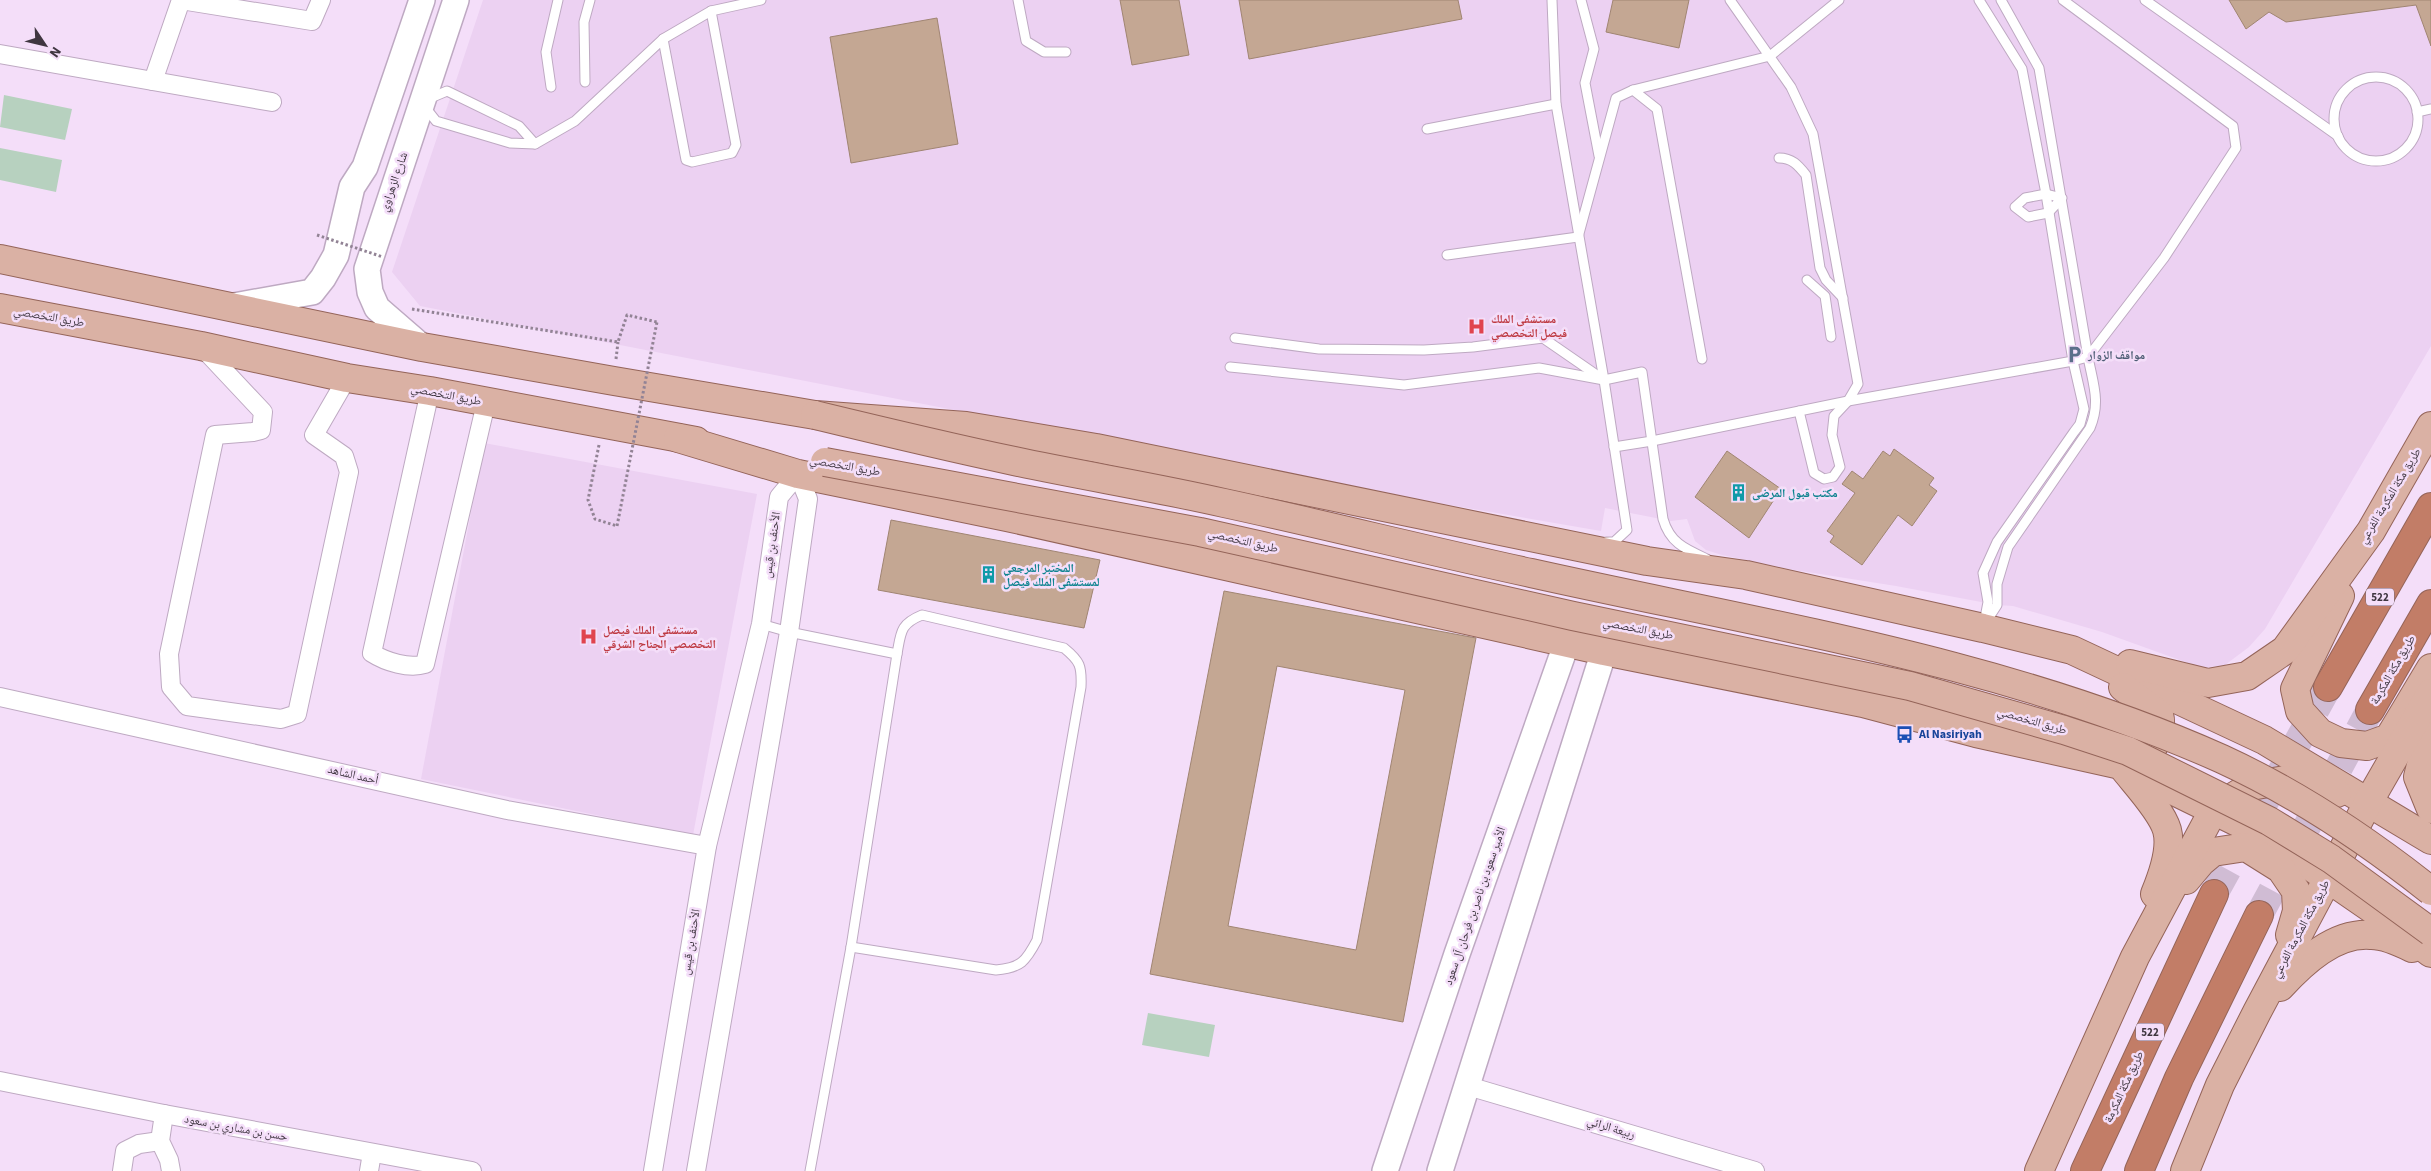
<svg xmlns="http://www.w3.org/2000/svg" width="2431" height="1171" viewBox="0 0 2431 1171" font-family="'Source Sans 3','Noto Naskh Arabic',sans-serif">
<rect width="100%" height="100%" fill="#f4def9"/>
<g fill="#ecd1f2">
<polygon points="483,0 2431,0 2431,346 2265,629 2249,647 2225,665 2202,668 2102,632 2013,606 1997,605 1896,586 1788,569 1722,555 1706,550 1695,541 1687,519 1671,521 1605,508 1601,531 1380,493 420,306 392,272"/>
<polygon points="484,443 757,494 693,835 421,779"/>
</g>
<g fill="#b7d1bf">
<polygon points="4,95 72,109 65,140 0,127"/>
<polygon points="0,148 62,160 56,192 0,180"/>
<polygon points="1148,1013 1215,1025 1209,1057 1142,1045"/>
</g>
<g fill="#c4a793" stroke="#a08572" fill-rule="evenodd">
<polygon points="1120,0 1179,0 1189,55 1132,65"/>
<polygon points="1239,0 1458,0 1462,19 1249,59"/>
<polygon points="1613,0 1689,0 1679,48 1606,32"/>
<polygon points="2229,0 2431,0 2431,46 2416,5 2286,22 2269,12 2246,29"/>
<polygon points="937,18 958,144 851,163 830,37"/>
<polygon points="1894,449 1934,478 1929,485 1937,491 1912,526 1898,515 1862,565 1830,542 1834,536 1827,531 1855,493 1842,484 1852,471 1863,479 1883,451 1890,456"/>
<polygon points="1727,451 1781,489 1749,538 1695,497"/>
<polygon points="891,520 1100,560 1084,628 878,590"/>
<path d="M 1224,591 L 1476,638 L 1403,1022 L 1150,974 ZM 1277,666 L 1405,690 L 1356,950 L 1228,926 Z"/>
</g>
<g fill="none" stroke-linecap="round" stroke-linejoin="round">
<g stroke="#d0bcd4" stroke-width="28" stroke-dasharray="28 14" stroke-linecap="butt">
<polyline points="2214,894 2328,687"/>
<polyline points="2259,915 2370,710"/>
</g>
<defs>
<g id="lane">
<polyline points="1018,0 1026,41 1044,52 1066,52"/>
<polyline points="1552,0 1556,104 1604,380 1627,530 1614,542 1606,542"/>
<polyline points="1581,0 1594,49 1585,83 1599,156"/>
<polyline points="1730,0 1791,87 1813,134 1858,384 1848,401 1834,416 1832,435 1840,467 1833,477 1824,479 1814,473 1799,411"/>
<polyline points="1979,0 2022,69 2046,194 2073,361 2084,409 2080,424 2074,432 1997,542 1983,573 1988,602 1984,623"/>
<polyline points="2145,0 2338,136"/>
<polyline points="663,39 686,160 692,162 732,153 736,145 711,11"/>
<circle cx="2376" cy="119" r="42"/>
<polyline points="585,82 584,22 590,0"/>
<polyline points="551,87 546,52 558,0"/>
<polyline points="1633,90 1657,109 1702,359"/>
<polygon points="447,91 519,126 535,144 510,143 436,121 421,102"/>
<polyline points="2417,112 2431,109"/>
<polyline points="1427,129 1556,104"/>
<polyline points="535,144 575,121 663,39 711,11 761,0"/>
<path d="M 1779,158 C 1792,158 1798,165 1806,175 L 1820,268 L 1826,280 L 1843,298"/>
<polygon points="2046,194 2062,198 2048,213 2028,217 2015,207 2025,198"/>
<polyline points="1447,255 1578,237 1616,98 1633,90 1770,56 1839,0"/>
<polyline points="1807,280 1825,296 1831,337"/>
<polyline points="1235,338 1319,349 1424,350 1473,347 1543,338 1601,378"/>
<path d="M 1230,367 L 1404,385 L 1539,368 L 1604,380 L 1642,372 L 1663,519 C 1670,543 1685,549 1707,559"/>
<polyline points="1614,447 1652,441 1848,401 2073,361 2088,357 2039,68 2001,0"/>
<polyline points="761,624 789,632 897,654 851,947 810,1171"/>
<path d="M 1984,625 L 1997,605 L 1997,584 L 2008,547 L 2090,428 C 2101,402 2093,384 2088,357 L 2164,258 L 2236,148 L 2233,126 L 2063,0"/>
<path d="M 851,947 L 996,970 C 1021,968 1026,961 1037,940 L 1081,687 C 1082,666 1080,661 1064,648 L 922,615 C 900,624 901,632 897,654"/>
</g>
<g id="street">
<polyline points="181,0 312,21 321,0"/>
<polyline points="0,54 272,102"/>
<polyline points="153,81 181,0"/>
<polyline points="202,347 263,412 261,430 253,432 215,435 169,654 171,687 187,706 281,719 297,714 349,472 344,456 314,435 347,378"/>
<path d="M 430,391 L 372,653 C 386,662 409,669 425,664 L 486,403"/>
<polyline points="0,697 507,810 707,846"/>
<polyline points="0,1081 164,1114 472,1171"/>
<polyline points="1468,1086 1755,1171"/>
<polyline points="164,1114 160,1141 169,1160 171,1171"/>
<polyline points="122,1171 125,1151 139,1144 160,1141"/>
<polyline points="369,1171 372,1153"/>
<polyline points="653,1171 707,846 761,624 779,497 798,474 808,499 789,632 696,1171"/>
</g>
<g id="secondary">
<polyline points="234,306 312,292 323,278 336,255 352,187 365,167 422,0"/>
<polyline points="422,347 377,308 370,292 367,269 456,0"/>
<polyline points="1385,1171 1457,954 1567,642"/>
<polyline points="1440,1171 1604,651"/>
</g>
<g id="primary">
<polyline points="0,259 422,347 614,381 815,415 966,426 1096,448 1647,561 1746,575 1983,628 2072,650 2264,740 2431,840"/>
<polyline points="0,308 201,346 347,378 430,391 696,441"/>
<polyline points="678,438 798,474 1007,517 1604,651 1863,703 1976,733 2121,765 2268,837 2378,913 2431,953"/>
<polyline points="2340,596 2295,689 2300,711 2320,733 2341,743 2367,746 2389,738 2431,668"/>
<polyline points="2130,664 2208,683 2247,676 2285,650 2371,531 2431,426"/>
<polyline points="2431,725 2418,777 2431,809"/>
<path d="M 2121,765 C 2147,763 2165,739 2159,714 L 2123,687"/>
<path d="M 2125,770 C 2137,785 2162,812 2167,830 C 2172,848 2162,877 2155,894"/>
<polyline points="2186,880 2201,862 2213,852 2246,847 2281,869 2296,891 2297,911 2290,935"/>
<path d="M 2280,987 C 2303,962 2335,932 2371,935 C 2385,935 2400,942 2412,948"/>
<polyline points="2039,1171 2135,957 2214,809 2251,786 2285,780 2337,793"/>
<polyline points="2185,1171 2220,1085 2257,1012 2369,801 2431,693"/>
</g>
<g id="highway">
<polyline points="2328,687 2431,507"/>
<polyline points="2370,710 2431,604"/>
<polyline points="2085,1171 2214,894"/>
<polyline points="2139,1171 2179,1078 2259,915"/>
</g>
</defs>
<use href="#lane" stroke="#bea9c2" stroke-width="11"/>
<use href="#street" stroke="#bea9c2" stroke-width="20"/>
<use href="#secondary" stroke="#bea9c2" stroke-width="28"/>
<use href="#primary" stroke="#946459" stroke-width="30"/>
<use href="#highway" stroke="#946459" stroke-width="30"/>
<g stroke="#928395" stroke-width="3" stroke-dasharray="2.5 2.5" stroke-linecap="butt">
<polyline points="412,309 618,342 627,315 657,322"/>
<polyline points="616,359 618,342"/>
<polyline points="599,445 588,500 595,519 617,526"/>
</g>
<use href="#lane" stroke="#fff" stroke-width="9"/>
<use href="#street" stroke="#fff" stroke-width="18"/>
<use href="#secondary" stroke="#fff" stroke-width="25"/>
<use href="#primary" stroke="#dab1a4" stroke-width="28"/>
<use href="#highway" stroke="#c27d67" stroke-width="28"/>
<defs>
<g id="primary-bridge">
<path d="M 815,415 C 881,431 948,447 1014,461 C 1084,476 1154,487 1224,503 C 1326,525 1429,551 1531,573 C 1764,625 2003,661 2222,759 C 2296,793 2368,841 2431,891"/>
<polyline points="825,462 1200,532 1573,616 1910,686 2064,730 2128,751 2269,821 2331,859 2431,932"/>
</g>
</defs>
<use href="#primary-bridge" stroke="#946459" stroke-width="30" stroke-linecap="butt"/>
<g stroke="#928395" stroke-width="3" stroke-dasharray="2.5 2.5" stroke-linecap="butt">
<polyline points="317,235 383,257"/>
<polyline points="617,526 657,322"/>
</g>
<use href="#primary-bridge" stroke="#dab1a4" stroke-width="28"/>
</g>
<defs>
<symbol id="hospital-bare" viewBox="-9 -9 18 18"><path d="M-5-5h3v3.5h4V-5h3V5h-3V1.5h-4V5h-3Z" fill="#e0444e" stroke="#f4def9" stroke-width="2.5" paint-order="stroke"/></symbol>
<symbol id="parking-bare" viewBox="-9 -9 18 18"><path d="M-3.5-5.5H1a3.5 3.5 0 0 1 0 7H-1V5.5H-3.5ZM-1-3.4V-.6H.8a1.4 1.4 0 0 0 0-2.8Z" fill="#5c6f8a" stroke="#f4def9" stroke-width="2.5" paint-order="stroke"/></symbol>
<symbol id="building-bare" viewBox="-9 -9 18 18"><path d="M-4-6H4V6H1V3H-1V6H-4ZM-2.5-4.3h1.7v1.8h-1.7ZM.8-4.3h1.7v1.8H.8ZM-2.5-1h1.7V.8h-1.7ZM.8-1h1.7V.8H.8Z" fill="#0f9aa8" stroke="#f4def9" stroke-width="2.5" paint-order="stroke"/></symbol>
<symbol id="bus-bare" viewBox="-9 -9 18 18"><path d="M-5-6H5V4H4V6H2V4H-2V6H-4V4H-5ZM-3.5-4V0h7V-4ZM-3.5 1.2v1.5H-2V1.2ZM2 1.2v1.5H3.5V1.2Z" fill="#1a4fb4" stroke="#f4def9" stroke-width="2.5" paint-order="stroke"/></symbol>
</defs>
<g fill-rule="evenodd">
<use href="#hospital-bare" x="1464" y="314" width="25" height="25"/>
<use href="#parking-bare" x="2062" y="342" width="25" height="25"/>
<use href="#building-bare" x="1726" y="480" width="25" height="25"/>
<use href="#building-bare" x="976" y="562" width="25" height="25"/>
<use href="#hospital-bare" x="576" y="624" width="25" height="25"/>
<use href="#bus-bare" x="1892" y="722" width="25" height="25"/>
</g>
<g text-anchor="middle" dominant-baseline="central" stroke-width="5" stroke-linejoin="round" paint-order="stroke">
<g fill="#f4def9" stroke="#756878" stroke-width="1">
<rect x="2366" y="588.5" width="28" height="17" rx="4"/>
<rect x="2136" y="1023.5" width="28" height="17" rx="4"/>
</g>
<g font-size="11" font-weight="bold" fill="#3f3640">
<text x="2380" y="597">522</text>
<text x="2150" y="1032">522</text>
</g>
<g font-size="12" fill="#3f3640" stroke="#f4def9">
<text transform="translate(394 182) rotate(-71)">شارع الزهراوي</text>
<text transform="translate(49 317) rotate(10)">طريق التخصصي</text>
<text transform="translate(446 395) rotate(11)">طريق التخصصي</text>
<text transform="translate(845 466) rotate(10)">طريق التخصصي</text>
<text transform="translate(2390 496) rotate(-59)">طريق مكة المكرمة الفرعي</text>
<text transform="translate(1243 541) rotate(13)">طريق التخصصي</text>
<text transform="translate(772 545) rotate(-82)">الأحنف بن قيس</text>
<text transform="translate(1638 629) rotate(11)">طريق التخصصي</text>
<text transform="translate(2393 670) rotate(-60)">طريق مكة المكرمة</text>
<text transform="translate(2032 721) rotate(16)">طريق التخصصي</text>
<text transform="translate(353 775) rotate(13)">أحمد الشاهد</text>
<text transform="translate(1475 906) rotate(-71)">الأمير سعود بن ناصر بن فرحان آل سعود</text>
<text transform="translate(2301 929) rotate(-62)">طريق مكة المكرمة الفرعي</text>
<text transform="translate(691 942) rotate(-81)">الأحنف بن قيس</text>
<text transform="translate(2124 1087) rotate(-65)">طريق مكة المكرمة</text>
<text transform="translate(236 1128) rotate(10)">حسن بن مشاري بن سعود</text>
<text transform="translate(1611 1128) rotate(17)">ربيعة الرائي</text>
</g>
<g font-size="12" font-weight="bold" fill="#be3a42" stroke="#f4def9" text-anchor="start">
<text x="1491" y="319">مستشفى الملك<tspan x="1491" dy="14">فيصل التخصصي</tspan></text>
<text x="603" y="630">مستشفى الملك فيصل<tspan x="603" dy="14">التخصصي الجناح الشرقي</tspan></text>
</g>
<g font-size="12" font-weight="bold" fill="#4e5e75" stroke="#f4def9" text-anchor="start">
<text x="2088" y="355">مواقف الزوار</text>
</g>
<g font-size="12" font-weight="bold" fill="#0d838f" stroke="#f4def9" text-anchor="start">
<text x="1752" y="493">مكتب قبول المرضى</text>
<text x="1003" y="568">المختبر المرجعي<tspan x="1003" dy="14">لمستشفى الملك فيصل</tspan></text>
</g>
<g font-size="12" font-weight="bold" fill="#164399" stroke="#f4def9" text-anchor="start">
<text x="1919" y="734">Al Nasiriyah</text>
</g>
</g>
<g transform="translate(45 45) rotate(125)" stroke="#f4def9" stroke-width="4" paint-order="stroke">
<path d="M0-4L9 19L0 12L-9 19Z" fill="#3f3640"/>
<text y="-8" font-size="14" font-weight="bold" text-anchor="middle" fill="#3f3640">N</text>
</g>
</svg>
